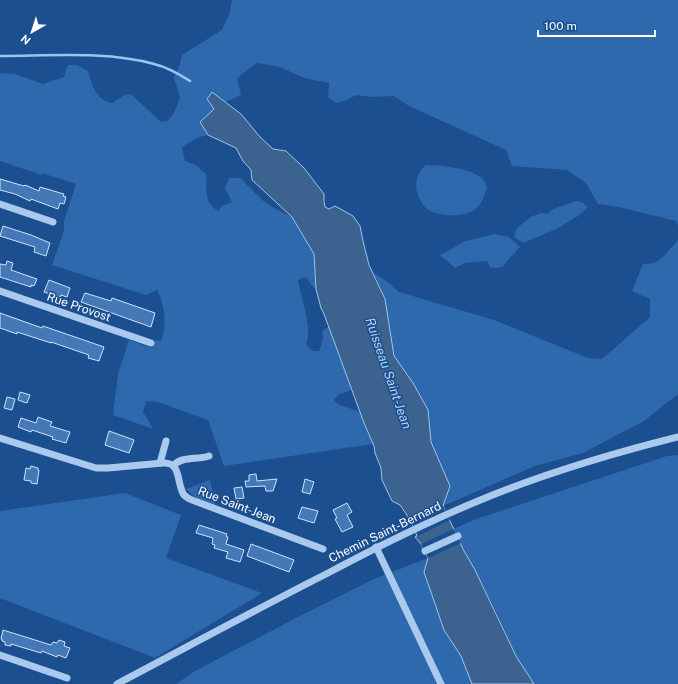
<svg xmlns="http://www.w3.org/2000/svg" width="678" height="684" font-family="'Public Sans',sans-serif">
<rect width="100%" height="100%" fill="#1b4f8f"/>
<g fill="#2e69ad">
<path d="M232,0h446v226l-2,-5 -57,-14 -21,-3 -12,-21 -19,-13 -55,-4 -6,-16 -97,-44 -15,-10 -22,1 -16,-2 -11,6 -10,2 -7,-6 1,-14 -25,-5 -24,-11 -23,-4 -20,15 4,17 -16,7 -13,-10 -5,7 7,10 -14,13 8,13 -9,2 -17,10 3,14 11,4 10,9c1,16 -3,28 12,37l4,-5 10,-4 -7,-14 4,-10h11l22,22 12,8 18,9 22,37 2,35 -3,-2 -7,-10 -8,3c3,19 15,47 8,64l6,7h7l4,-12 -1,-7 7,-6 24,63 -15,6 -4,5 4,4 22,8 13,32 -149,22 -16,-46 -50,-18 -12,-1 -3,11 10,17 -40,-14 5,-41 11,-34 23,8 4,-8 5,1c6,-16 4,-36 -4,-51l-11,5 -94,-30 12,-34v-10l12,-37 -34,-11v2l-42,-14v-88l15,1 28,10 21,-7 4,-12h9l11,6c4,14 8,29 24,32l11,-7 8,-2 30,28 7,-1 7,-10 5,-14 -6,-19 6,-14 2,-9 40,-25 8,-18z"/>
<path d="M426,165c15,0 42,3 55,12 3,2 5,7 6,11 -2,7 -5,15 -11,21 -11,9 -40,8 -50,-1 -12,-12 -14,-33 0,-43z"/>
<path d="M576,201l6,1 6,5 -10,9 -22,13 -33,14 -9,-6 3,-9 14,-11 10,-4 6,1 6,-5z"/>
<path d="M494,234l15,3 11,10 -18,20 -11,1 -4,-7 -22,2 -10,5 -15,-13 26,-14z"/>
<path d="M678,240v154l-34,27 -61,32 -48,13 -92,40 7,-20 -19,-44 -3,-32 -15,-27 -19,-27 -9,-57 -11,-26 12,8 13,11 95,28 94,38 14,1 48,-42v-18l-18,-8 11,-27 12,-1 10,-8z"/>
<path d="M678,455v229h-144l-18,-28 -17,-38 -24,-48 -11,-19 -10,-22 19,-9 194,-64z"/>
<path d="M210,480l5,22v3l-20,-8 -9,-8z"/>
<path d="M125,493l56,22 -15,43 96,35 -107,65 -155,-60v-87z"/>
<path d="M428,558l-4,14 20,58 17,26 11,28h-296l19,-13 105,-55 74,-37z"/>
</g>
<path fill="#3c6290" stroke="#9cc4f0" d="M212,92l29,22 19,23 13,12 13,2 18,17 20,26v7l1,6 4,2 6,-3 18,10 7,10 3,15 6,24 16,34 9,57 19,27 15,27 3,32 19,44 -7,20 21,45 11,19 41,86 18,28h-62l-11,-28 -17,-26 -20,-58 4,-14 -7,-14 -6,-7 2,-1 -6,-15 -11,-16 -8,-4 -10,-21 -1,-12 -6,-15 -1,-7 -10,-23 -40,-109 -3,-6 -5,-19 -2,-35 -22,-37 -40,-37 -1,-10 -8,-9 -7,-13 -28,-13 -8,-13 14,-13 -7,-10z"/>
<g fill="#1b4f8f">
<path d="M443,506l7,14 -32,16 -7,-15z"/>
<path d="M454,529l7,14 -33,15 -7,-14z"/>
</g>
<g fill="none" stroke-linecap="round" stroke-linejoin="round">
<path stroke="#9cc4f0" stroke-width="2.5" d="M0,56c49,0 107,-5 154,8 13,3 25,10 36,17"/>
</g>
<g fill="#4478b7" stroke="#cfe3fa">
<path d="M0,179l24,7 1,-1 14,6 1,-4 24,7 -1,2 3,1 -2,7 -4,-1 -2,6 -27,-10 -1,2 -15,-7 -15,-4z"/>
<path d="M3,226l28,9 19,8 -4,13 -12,-4 1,-5 -35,-11z"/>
<path d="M7,261l6,2 -2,7 26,9 -3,7 -3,-1v2l-31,-10v-13l6,1z"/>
<path d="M49,280l21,8 -3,9 -6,-2 -1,2 -16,-5z"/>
<path d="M85,293l26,8 1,-3 43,15 -4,14 -70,-25z"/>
<path d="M0,313l42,15 1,-2 61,21 -5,14 -11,-3 1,-3 -38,-13v1l-34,-11v2l-17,-6z"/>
<path d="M20,392l10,3 -3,8 -9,-3z"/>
<path d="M7,397l8,2 -3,11 -8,-2z"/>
<path d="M38,417l14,5 -2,4 20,6 -4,11 -14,-4 1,-2 -21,-7 -1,2 -13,-5 3,-9 15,5z"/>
<path d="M109,431l25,9 -5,13 -24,-8z"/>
<path d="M31,466l7,2v2h1l-2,14 -6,-1v-2l-7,-1 2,-12 4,1z"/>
<path d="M256,474l1,7 20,-2 -4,12h-7l-1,-5 -19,1 -1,-6h4v-6z"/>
<path d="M305,479l9,3 -4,12 -8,-2z"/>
<path d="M242,487l2,11 -8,1 -2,-11z"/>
<path d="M347,503l5,9 -5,3 6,12 -11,5 -7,-13 2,-1 -4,-8z"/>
<path d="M302,507l16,4 -4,12 -16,-5z"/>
<path d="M199,525l28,9 -1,2 2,1 -2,7 18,6 -4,12 -14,-4 2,-6 -14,-4 1,-3 -3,-1 1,-6 -17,-5z"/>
<path d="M251,544l43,16 -5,12 -42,-16z"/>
<path d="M3,630l48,15 2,-3 4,1 2,-3 6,2 -1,4 6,2 -4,10 -8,-3 -1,2 -15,-6 -1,2 -30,-9v2l-6,-1v-3l-3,-1v-2h-1z"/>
</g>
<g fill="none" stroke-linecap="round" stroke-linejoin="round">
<g stroke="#a9c9ee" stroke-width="7">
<path d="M0,204l53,18"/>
<path d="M0,291l151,52"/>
<path d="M0,438l96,30h12l55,-5c19,-1 13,20 21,32 2,2 5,4 8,5l131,49"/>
<path d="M160,463l6,-22"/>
<path d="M174,465c8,-9 24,-5 35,-9"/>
<path d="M376,547l65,137"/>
<path d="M425,551l33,-15"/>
<path d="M0,655l67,23"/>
<path d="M117,684c70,-37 140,-75 211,-111 49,-26 99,-51 150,-72 65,-27 132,-47 200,-64"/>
</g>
</g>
<g text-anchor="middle" stroke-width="3" stroke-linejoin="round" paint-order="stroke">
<g font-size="12" fill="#fff" stroke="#1b4f8f">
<text transform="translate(79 307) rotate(19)" y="4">Rue Provost</text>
<text transform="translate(237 505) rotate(21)" y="4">Rue Saint-Jean</text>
<text transform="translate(385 532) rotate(-26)" y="4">Chemin Saint-Bernard</text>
</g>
<g font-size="13" font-style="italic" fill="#b5d3f5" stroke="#1b4f8f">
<text transform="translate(389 373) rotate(71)" y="5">Ruisseau Saint-Jean</text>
</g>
</g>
<g transform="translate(32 32) rotate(219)" stroke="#1b4f8f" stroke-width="3" paint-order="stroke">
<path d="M0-3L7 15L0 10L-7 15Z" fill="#ffffff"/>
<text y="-6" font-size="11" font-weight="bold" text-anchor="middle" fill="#ffffff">N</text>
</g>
<path d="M538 30v6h117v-6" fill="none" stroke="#ffffff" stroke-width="2"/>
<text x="544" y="30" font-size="12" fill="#ffffff" stroke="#1b4f8f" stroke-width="3" paint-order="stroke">100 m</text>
</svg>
